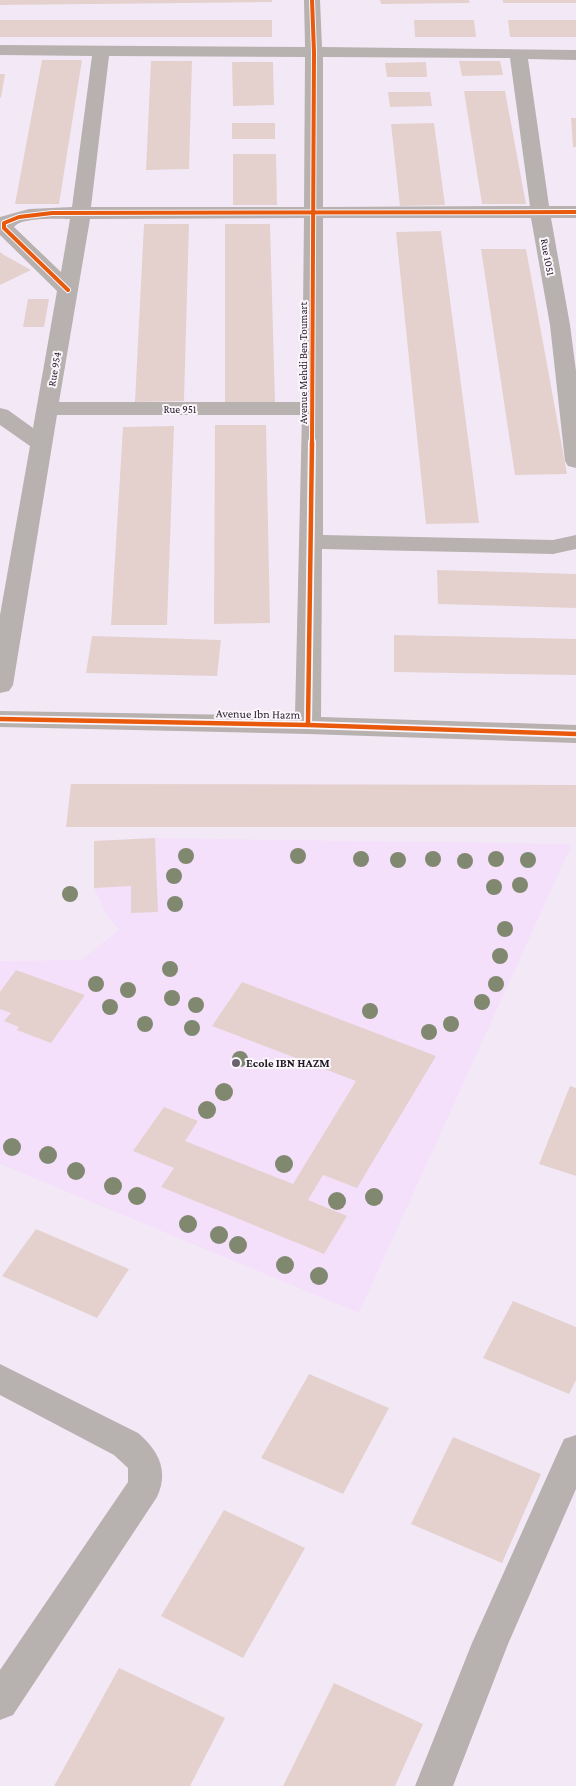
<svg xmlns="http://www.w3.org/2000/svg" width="576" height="1786" font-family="'Crimson Pro',serif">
<rect width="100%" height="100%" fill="#f3e9f6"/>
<path fill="#f4e0fa" d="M156,838l416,6 -213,469 -359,-149v-203l81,-1 38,-30 -13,-16 -12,-26v-47z"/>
<g fill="#e4d1ce">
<path d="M0,0h272v2l-272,3z"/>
<path d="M380,0h89l1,3 -89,1z"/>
<rect x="503" y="0" width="73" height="3"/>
<rect x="0" y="20" width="272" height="17"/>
<path d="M414,20h60l2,17h-61z"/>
<path d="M508,20h68v17h-66z"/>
<path d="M42,60h40l-23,144h-44z"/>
<path d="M151,61h41l-3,108 -43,1z"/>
<path d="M459,61h41l3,14 -41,1z"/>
<path d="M232,62h41l1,43 -41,1z"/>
<path d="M426,62l1,15h-40l-2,-14z"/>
<path d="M0,74h5l-4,24 -1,-1z"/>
<path d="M464,91h41l21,113h-44z"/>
<path d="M388,92h42l2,14 -42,1z"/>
<path d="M571,118h5v29h-3z"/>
<rect x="232" y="123" width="43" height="16"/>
<path d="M434,123l11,82 -45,1 -9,-82z"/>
<path d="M233,154h43l1,51h-44z"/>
<path d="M144,224h45l-5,177 -49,1z"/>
<path d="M225,224h45l5,178h-50z"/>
<path d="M441,231l32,245 6,47 -53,1 -30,-292z"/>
<path d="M481,249h45l41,225 -52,1z"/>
<path d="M0,252l4,3 27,15 -31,15z"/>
<path d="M28,299h21l-5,28h-21z"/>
<path d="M215,425h51l4,198 -56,1z"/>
<path d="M174,426l-7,199h-56l12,-198z"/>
<path d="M437,570l139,4v34l-138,-4z"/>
<path d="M394,635l182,4v36l-182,-3z"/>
<path d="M92,636l129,4 -4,36 -131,-3z"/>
<path d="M71,784l505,1v42h-510z"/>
<path d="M155,838l3,74 -27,1v-27l-37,2v-47z"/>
<path d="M16,970l69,25 -34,48 -34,-13 2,-3 -15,-6 7,-8 -11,-4v-17z"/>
<path d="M242,982l194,74 -79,132 -34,-13 -15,25 39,16 -23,38 -163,-67 13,-19 -41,-17 31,-44 34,14 -13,20 108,43 63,-103 -144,-55z"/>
<path d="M570,1086l6,2v88l-37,-12z"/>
<path d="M36,1229l93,40 -32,49 -95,-42z"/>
<path d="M513,1301l63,26v53l-7,14 -86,-36z"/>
<path d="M309,1374l80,34 -46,86 -82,-36z"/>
<path d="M453,1437l88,37 -39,89 -91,-39z"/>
<path d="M224,1510l81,38 -62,110 -82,-42z"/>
<path d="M119,1668l106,50 -35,68h-136z"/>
<path d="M334,1683l89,41 -28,62h-112z"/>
</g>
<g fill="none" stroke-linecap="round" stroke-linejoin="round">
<g fill="#b7b1b0" fill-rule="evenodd">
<path d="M304,0h16l2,47 254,3v10l-48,-1 21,147h27v12h-25l19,107 6,46v97l-8,-2 -3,-5 -15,-136 -19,-107h-208v317l230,5 23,-5v14l-23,5 -231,-5 -1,168 255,8v18l-268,-9 -308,-7v-16l295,5 7,-301h-245l-44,270 -4,6 -9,2v-78l30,-169 -30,-21v-17l8,2 25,18 24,-137 -57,-56v-18l29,-8 43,-2 20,-151 -92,-1v-10l305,2zM109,56l196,1 -1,150h-213zM323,57l187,1 20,148 -207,1zM304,218l-2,184h-243l31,-183zM70,219l-9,53 -47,-45c8,-10 43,-8 56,-8z"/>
<path d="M0,1364l138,69c21,18 31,38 19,64l-144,218 -13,5v-50l128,-188v-14l-14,-13 -114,-60z"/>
<path d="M576,1435v54l-68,155 -55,142h-38l57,-143 87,-193 5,-11z"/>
</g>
<g stroke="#fbf6fc" stroke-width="6">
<g id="cycleway-far1">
<path d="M312,0l2,52 -2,391"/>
<path d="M68,290l-64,-62v-5l15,-6 33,-4 524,-1"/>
</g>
</g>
<g stroke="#fbf6fc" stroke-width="8">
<g id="cycleway">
<path d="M0,719l308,6 268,9"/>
<path d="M308,725l4,-283"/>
</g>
</g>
<use href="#cycleway-far1" stroke="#e8590c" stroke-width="4"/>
<use href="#cycleway" stroke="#e8590c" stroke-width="4.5"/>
</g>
<g fill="#818870">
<circle cx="186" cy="856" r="8"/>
<circle cx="298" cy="856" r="8"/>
<circle cx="361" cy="859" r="8"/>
<circle cx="433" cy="859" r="8"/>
<circle cx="496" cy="859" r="8"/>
<circle cx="398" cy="860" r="8"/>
<circle cx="528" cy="860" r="8"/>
<circle cx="465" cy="861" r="8"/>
<circle cx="174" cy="876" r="8"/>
<circle cx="520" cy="885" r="8"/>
<circle cx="494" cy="887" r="8"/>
<circle cx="70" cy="894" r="8"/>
<circle cx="175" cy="904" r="8"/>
<circle cx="505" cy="929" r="8"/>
<circle cx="500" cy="956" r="8"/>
<circle cx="170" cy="969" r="8"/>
<circle cx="96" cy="984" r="8"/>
<circle cx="496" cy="984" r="8"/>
<circle cx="128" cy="990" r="8"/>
<circle cx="172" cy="998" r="8"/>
<circle cx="482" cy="1002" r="8"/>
<circle cx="196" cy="1005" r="8"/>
<circle cx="110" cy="1007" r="8"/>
<circle cx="370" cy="1011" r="8"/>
<circle cx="145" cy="1024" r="8"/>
<circle cx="451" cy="1024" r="8"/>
<circle cx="192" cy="1028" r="8"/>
<circle cx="429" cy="1032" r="8"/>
<circle cx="240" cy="1059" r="8"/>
<circle cx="224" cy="1092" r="9"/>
<circle cx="207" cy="1110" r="9"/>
<circle cx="12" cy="1147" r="9"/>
<circle cx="48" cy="1155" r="9"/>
<circle cx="284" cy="1164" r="9"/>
<circle cx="76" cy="1171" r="9"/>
<circle cx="113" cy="1186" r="9"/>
<circle cx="137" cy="1196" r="9"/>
<circle cx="374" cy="1197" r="9"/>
<circle cx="337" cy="1201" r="9"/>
<circle cx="188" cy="1224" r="9"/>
<circle cx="219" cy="1235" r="9"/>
<circle cx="238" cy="1245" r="9"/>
<circle cx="285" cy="1265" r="9"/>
<circle cx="319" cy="1276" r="9"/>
</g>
<circle fill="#6b626e" stroke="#fbf6fc" stroke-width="2" cx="236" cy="1063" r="5"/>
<g text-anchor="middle" stroke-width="4" stroke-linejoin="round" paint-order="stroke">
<g font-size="11" fill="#221924" stroke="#fbf6fc">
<text transform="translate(548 257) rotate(80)" y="4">Rue 1051</text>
<text transform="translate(303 363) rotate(-90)" y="4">Avenue Mehdi Ben Toumart</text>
<text transform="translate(54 369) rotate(-80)" y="4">Rue 954</text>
<text x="180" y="413">Rue 951</text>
</g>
<g font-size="12" fill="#221924" stroke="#fbf6fc">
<text transform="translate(258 714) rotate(1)" y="4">Avenue Ibn Hazm</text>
</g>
<g font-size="12" font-weight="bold" fill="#221924" stroke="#fbf6fc" text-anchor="start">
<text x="246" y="1067">Ecole IBN HAZM</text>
</g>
</g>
</svg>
